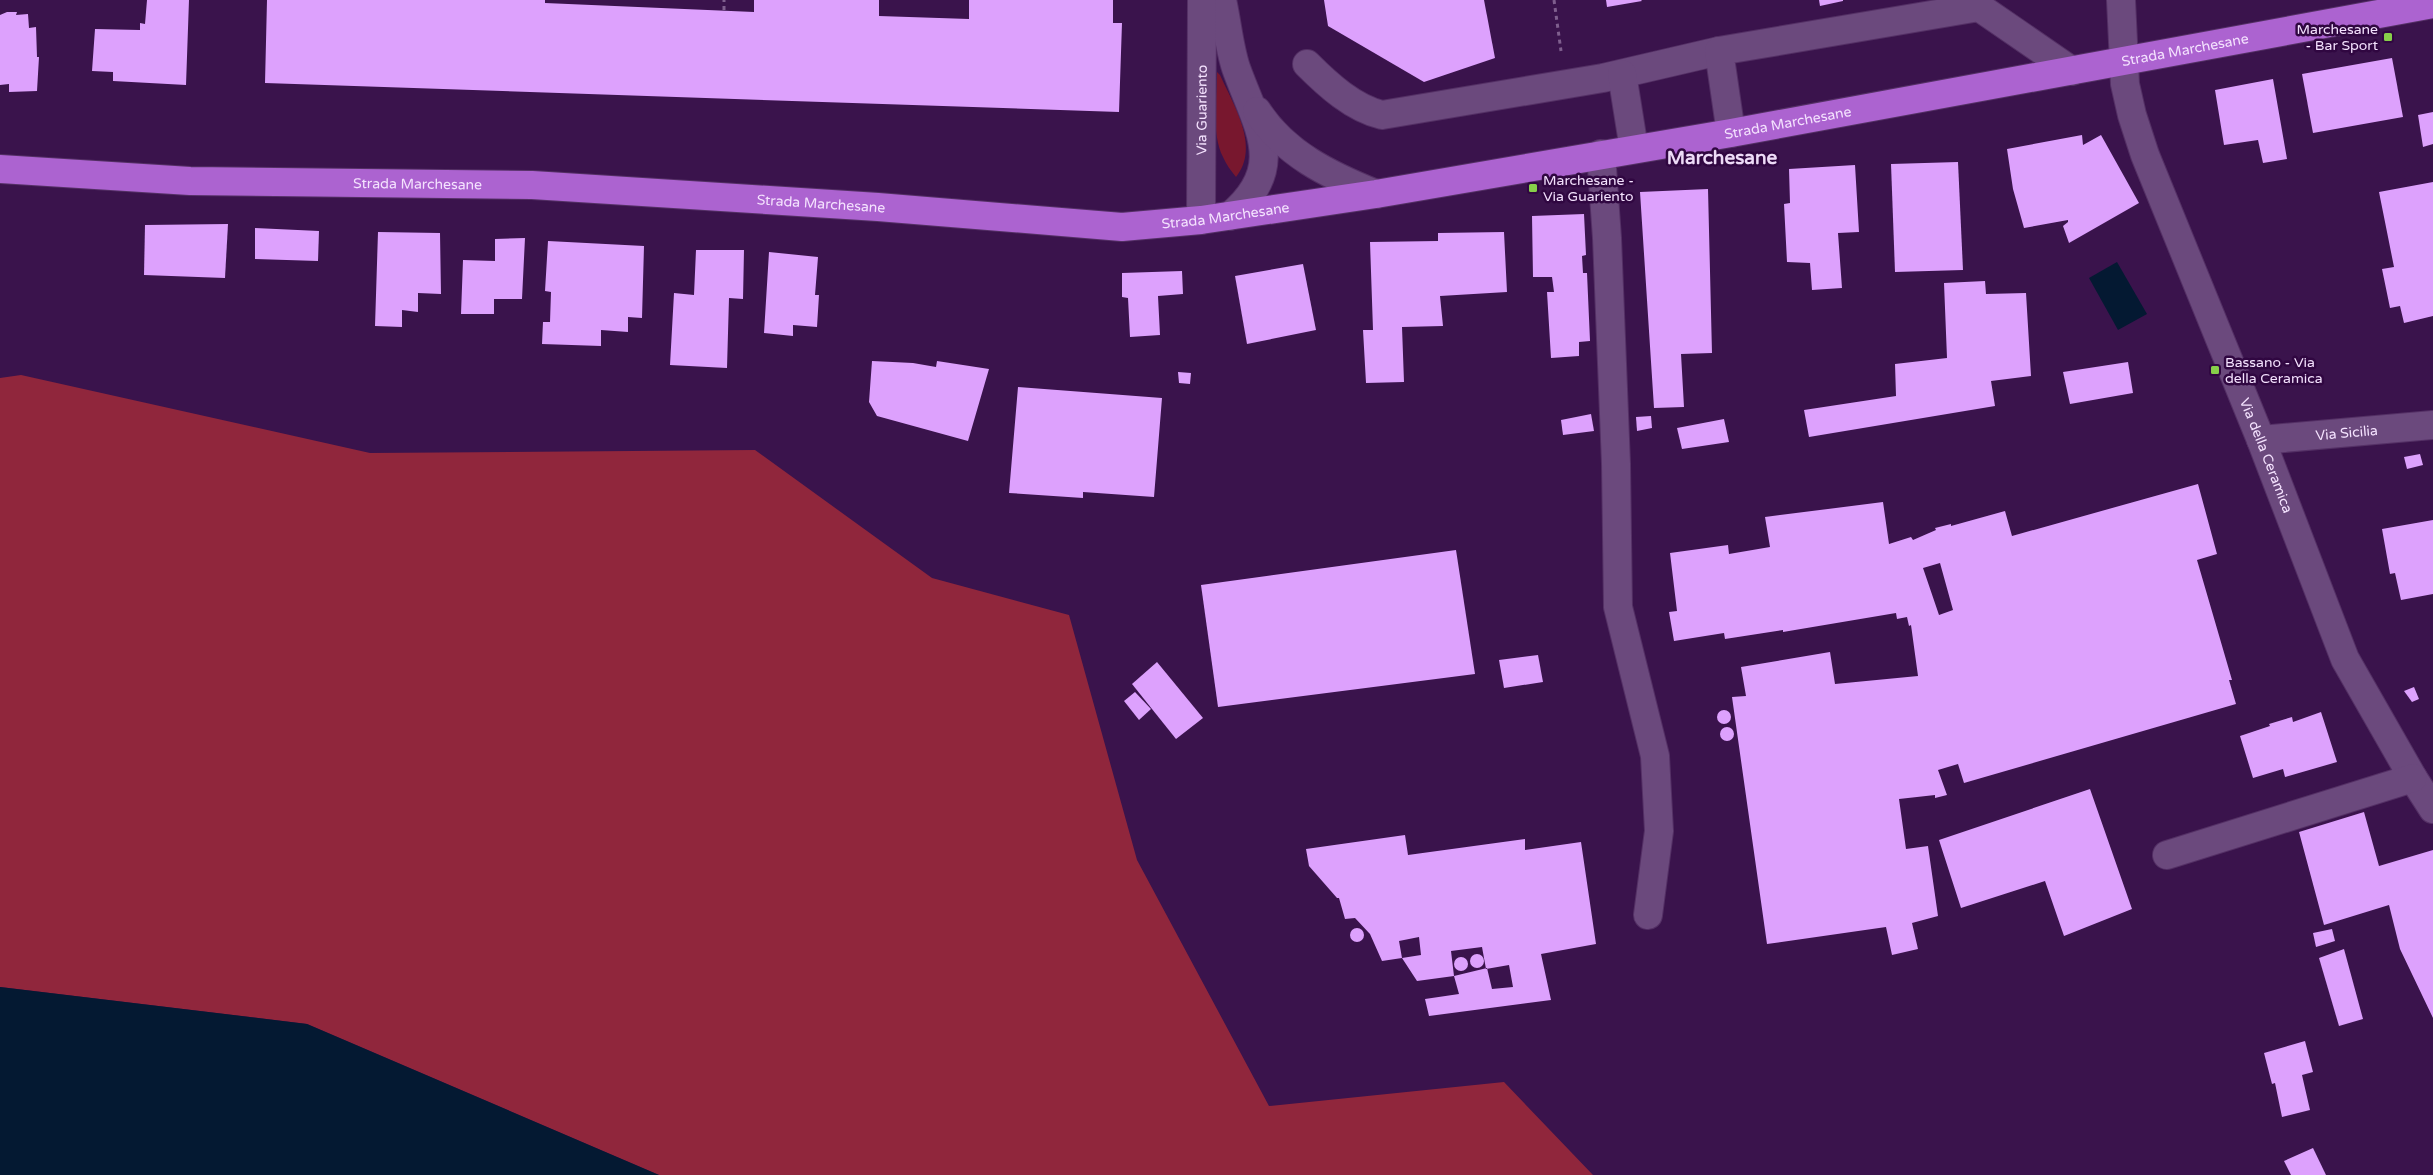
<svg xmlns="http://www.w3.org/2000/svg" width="2433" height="1175" font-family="'Varela Round',sans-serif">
<rect width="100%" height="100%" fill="#3a134c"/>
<path fill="#78172e" d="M1217,72l3,3c13,29 41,72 16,102 -5,-6 -10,-13 -13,-20 -12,-24 -6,-59 -6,-85z"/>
<path fill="#90263c" d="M21,375l349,78 385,-3 177,128 137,37 68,245 132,246 235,-24 89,93h-934l-352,-151 -307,-37v-609z"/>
<g fill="#041932">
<path d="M2117,262l30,52 -29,16 -29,-52z"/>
<path d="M0,987l307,37 352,151h-659z"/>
</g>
<g fill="#dda1fd" fill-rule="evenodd">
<path d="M147,0h42l-3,85 -73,-4v-9l-21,-1 3,-42 45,1v-7l5,1z"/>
<path d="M267,0h278v3l209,9v-12h125v16l90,3v-19h144v23h9l-3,89 -854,-29z"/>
<path d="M1324,0h160l11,58 -71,24 -96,-56z"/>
<path d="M1606,0h35l1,1 -35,6z"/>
<path d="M1819,0h24v1l-23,5z"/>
<path d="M7,12h10l-1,3 12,-1 1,14 7,-1 1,30h2l-2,34 -28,1v-8l-9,1v-70z"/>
<path d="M2392,58l11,59 -90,16 -11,-59z"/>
<path d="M2273,79l14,80 -24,4 -5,-23 -34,5 -9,-55z"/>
<path d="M2433,112v32l-10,3 -5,-32z"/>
<path d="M2082,135l1,10 18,-10 38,68 -70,40 -6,-17 5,-4v-2l-44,8 -11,-39 -6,-40z"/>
<path d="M1958,162l5,108 -68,2 -4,-108z"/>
<path d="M1855,165l4,67 -21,1 4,55 -30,2 -2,-27 -23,-1 -3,-58 6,-1 -1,-34z"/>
<path d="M2433,182v134l-29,7 -4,-17 -10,2 -8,-39 12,-2 -15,-75z"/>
<path d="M1708,189l4,164 -31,1 3,53 -30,1 -14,-216z"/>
<path d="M1584,214l2,41 -4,1 1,17h4l3,68 -11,1v14l-28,2 -4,-66h7l-2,-15h-19l-1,-61z"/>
<path d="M228,224l-3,54 -81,-3 1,-50z"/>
<path d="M255,228l64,3 -1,30 -63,-2z"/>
<path d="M378,232l62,1 1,61 -23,-1v19l-16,-2v17l-27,-1z"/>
<path d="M1504,232l3,60 -67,4 3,30 -41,1 2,55 -38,1 -3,-53h10l-3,-88 68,-1v-8z"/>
<path d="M525,238l-3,61h-28v15h-33l2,-54 32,1v-22z"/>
<path d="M548,241l96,5 -2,72 -14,-1v15l-27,-2v16l-59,-2 1,-22h7l1,-30 -6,-1z"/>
<path d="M696,250h48l-1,49 -14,-1 -2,70 -57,-3 4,-72 20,2z"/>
<path d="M769,252l49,5 -3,38h4l-2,32 -24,-2v11l-29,-3z"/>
<path d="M1303,264l13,66 -69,14 -12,-68z"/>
<path d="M1182,271l1,23 -25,2 2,39 -30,2 -2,-39 -6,-1v-24z"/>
<path d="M1985,281l1,13 40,-1 5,83 -40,5 4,25 -186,31 -5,-27 92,-14 -1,-32 52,-6 -3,-75z"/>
<path d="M872,361l41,2 23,4 1,-6 52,8 -21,72 -91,-25 -8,-14z"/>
<path d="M2128,362l5,31 -63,11 -7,-32z"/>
<path d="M1178,372l13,1 -1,11 -11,-1z"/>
<path d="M1018,387l144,11 -8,99 -71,-5v6l-74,-5z"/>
<path d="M1591,414l3,17 -31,4 -2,-15z"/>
<path d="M1651,416l1,12 -15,3 -1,-14z"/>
<path d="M1724,419l5,23 -47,7 -5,-21z"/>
<path d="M2420,454l3,11 -16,4 -3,-12z"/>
<path d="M2198,484l19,70 -20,6 35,120h-3l7,24 -272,79 -6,-19 -20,6 9,25 -12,3v-3l-36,4 7,50 22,-3 10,70 -26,7 6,26 -26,6 -6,-28 -119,17 -35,-247 14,-1 -5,-29 89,-15 5,32 83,-8 -7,-51 -2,1 -2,-9 -10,2 -1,-6 -113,19v-2l-58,9 -1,-6 -50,8 -5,-29 8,-1 -7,-58 58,-8 1,9 41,-7 -5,-30 118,-15 6,42 22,-7 2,3 23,-10 -1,-2 16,-4v2l54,-15 7,25zM1940,563l13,47 -14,5 -16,-47z"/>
<path d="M2433,520v74l-32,6 -6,-27 -5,1 -8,-45z"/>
<path d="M1456,550l19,124 -257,33 -17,-122z"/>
<path d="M1538,655l5,27 -39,6 -5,-28z"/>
<path d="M1157,662l46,56 -27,21 -44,-55z"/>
<path d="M2414,687l5,12 -7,3 -8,-11z"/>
<path d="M1135,692l16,17 -12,11 -15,-19z"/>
<circle cx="1724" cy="717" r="7"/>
<path d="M2321,712l16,50 -52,15 -2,-8 -30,9 -13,-42 30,-10 -1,-2 23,-7 1,5z"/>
<circle cx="1727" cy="734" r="7"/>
<path d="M2090,789l42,120 -68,27 -19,-55 -84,27 -22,-68z"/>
<path d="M2364,812l15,54 54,-16v168l-33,-69 -11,-44 -65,20 -25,-93z"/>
<path d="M1405,835l3,20 117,-16v11l56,-8 15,102 -55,10 10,46 -122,16 -4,-17 34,-5 -5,-18 33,-8 5,21 21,-2 -4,-22 -23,4 -4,-22 -31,4 3,25 -37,5 -15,-23 19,-3 -2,-18 -20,4 3,17 -20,3 -12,-27 -15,-16 -10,1 -6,-21h-2l-28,-32 -3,-17z"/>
<circle cx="1357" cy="935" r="7"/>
<path d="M2332,929l3,12 -19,6 -3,-14z"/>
<path d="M2344,949l19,70 -24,7 -20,-68z"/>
<circle cx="1477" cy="961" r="7"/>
<circle cx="1461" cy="964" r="7"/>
<path d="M2305,1041l8,31 -11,3 8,35 -28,7 -7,-34 -3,1 -8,-31z"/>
<path d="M2313,1148l13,27h-35l-7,-14z"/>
</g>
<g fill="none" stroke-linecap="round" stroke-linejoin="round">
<g stroke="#543065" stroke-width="30">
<g id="minor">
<path d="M1222,0c5,22 7,47 14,68 21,59 53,99 -6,148"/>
<path id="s1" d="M2121,0l4,84 7,31 13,40 116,285 84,219 68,119 20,31"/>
<path d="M1307,64c21,21 46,44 75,51l221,-37 116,-27"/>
<path d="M1622,74l12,75"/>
<path d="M1257,111c28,43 72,64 119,83"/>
<path d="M1731,133l-12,-82 260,-44 93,64"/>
<path d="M1601,154l6,84 9,226 2,143 37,149 4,75 -11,84"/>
<path id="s2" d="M1201,220l1,-220"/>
<path id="s3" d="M2261,440l172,-15"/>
<path d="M2167,855l246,-77"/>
</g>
</g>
<g stroke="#543065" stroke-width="30">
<g id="major">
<path id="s4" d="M0,169l190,12 342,4 346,22 244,20 79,-7 175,-26 355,-61 702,-129"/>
</g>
</g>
<g stroke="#7f5f8e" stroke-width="3" stroke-dasharray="4 4" stroke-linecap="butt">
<path d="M1554,0l7,51"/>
<path d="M724,10v-10"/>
</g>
<use href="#minor" stroke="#6b497d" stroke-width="28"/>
<use href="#major" stroke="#ac63d0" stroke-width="28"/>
</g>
<g fill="#87cf4a" stroke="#300741" stroke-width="2">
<rect x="2383" y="32" width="10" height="10" rx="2.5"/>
<rect x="1528" y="183" width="10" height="10" rx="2.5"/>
<rect x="2210" y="365" width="10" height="10" rx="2.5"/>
</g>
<g text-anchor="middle" stroke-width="5" stroke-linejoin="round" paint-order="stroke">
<g font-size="14" fill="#f4e2fe" stroke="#300741" text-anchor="start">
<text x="2378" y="34" text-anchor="end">Marchesane<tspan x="2378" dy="16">- Bar Sport</tspan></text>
<text x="1543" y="185">Marchesane -<tspan x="1543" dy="16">Via Guariento</tspan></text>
<text x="2225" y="367">Bassano - Via<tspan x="2225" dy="16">della Ceramica</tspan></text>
</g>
<g font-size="14" fill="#f4e2fe" stroke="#300741">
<text dy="5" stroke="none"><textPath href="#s4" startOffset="2202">Strada Marchesane</textPath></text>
<text dy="5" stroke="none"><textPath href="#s2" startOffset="110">Via Guariento</textPath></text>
<text dy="5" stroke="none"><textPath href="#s4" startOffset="1798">Strada Marchesane</textPath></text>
<text dy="5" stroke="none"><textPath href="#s4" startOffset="418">Strada Marchesane</textPath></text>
<text dy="5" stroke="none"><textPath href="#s4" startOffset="822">Strada Marchesane</textPath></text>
<text dy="5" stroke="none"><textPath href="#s4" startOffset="1228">Strada Marchesane</textPath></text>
<text dy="5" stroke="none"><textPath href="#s3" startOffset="86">Via Sicilia</textPath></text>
<text dy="5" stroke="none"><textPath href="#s1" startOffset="482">Via della Ceramica</textPath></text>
</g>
<g font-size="19" font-weight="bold" fill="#eddbf7" stroke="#300741">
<text x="1722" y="164">Marchesane</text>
</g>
</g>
</svg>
